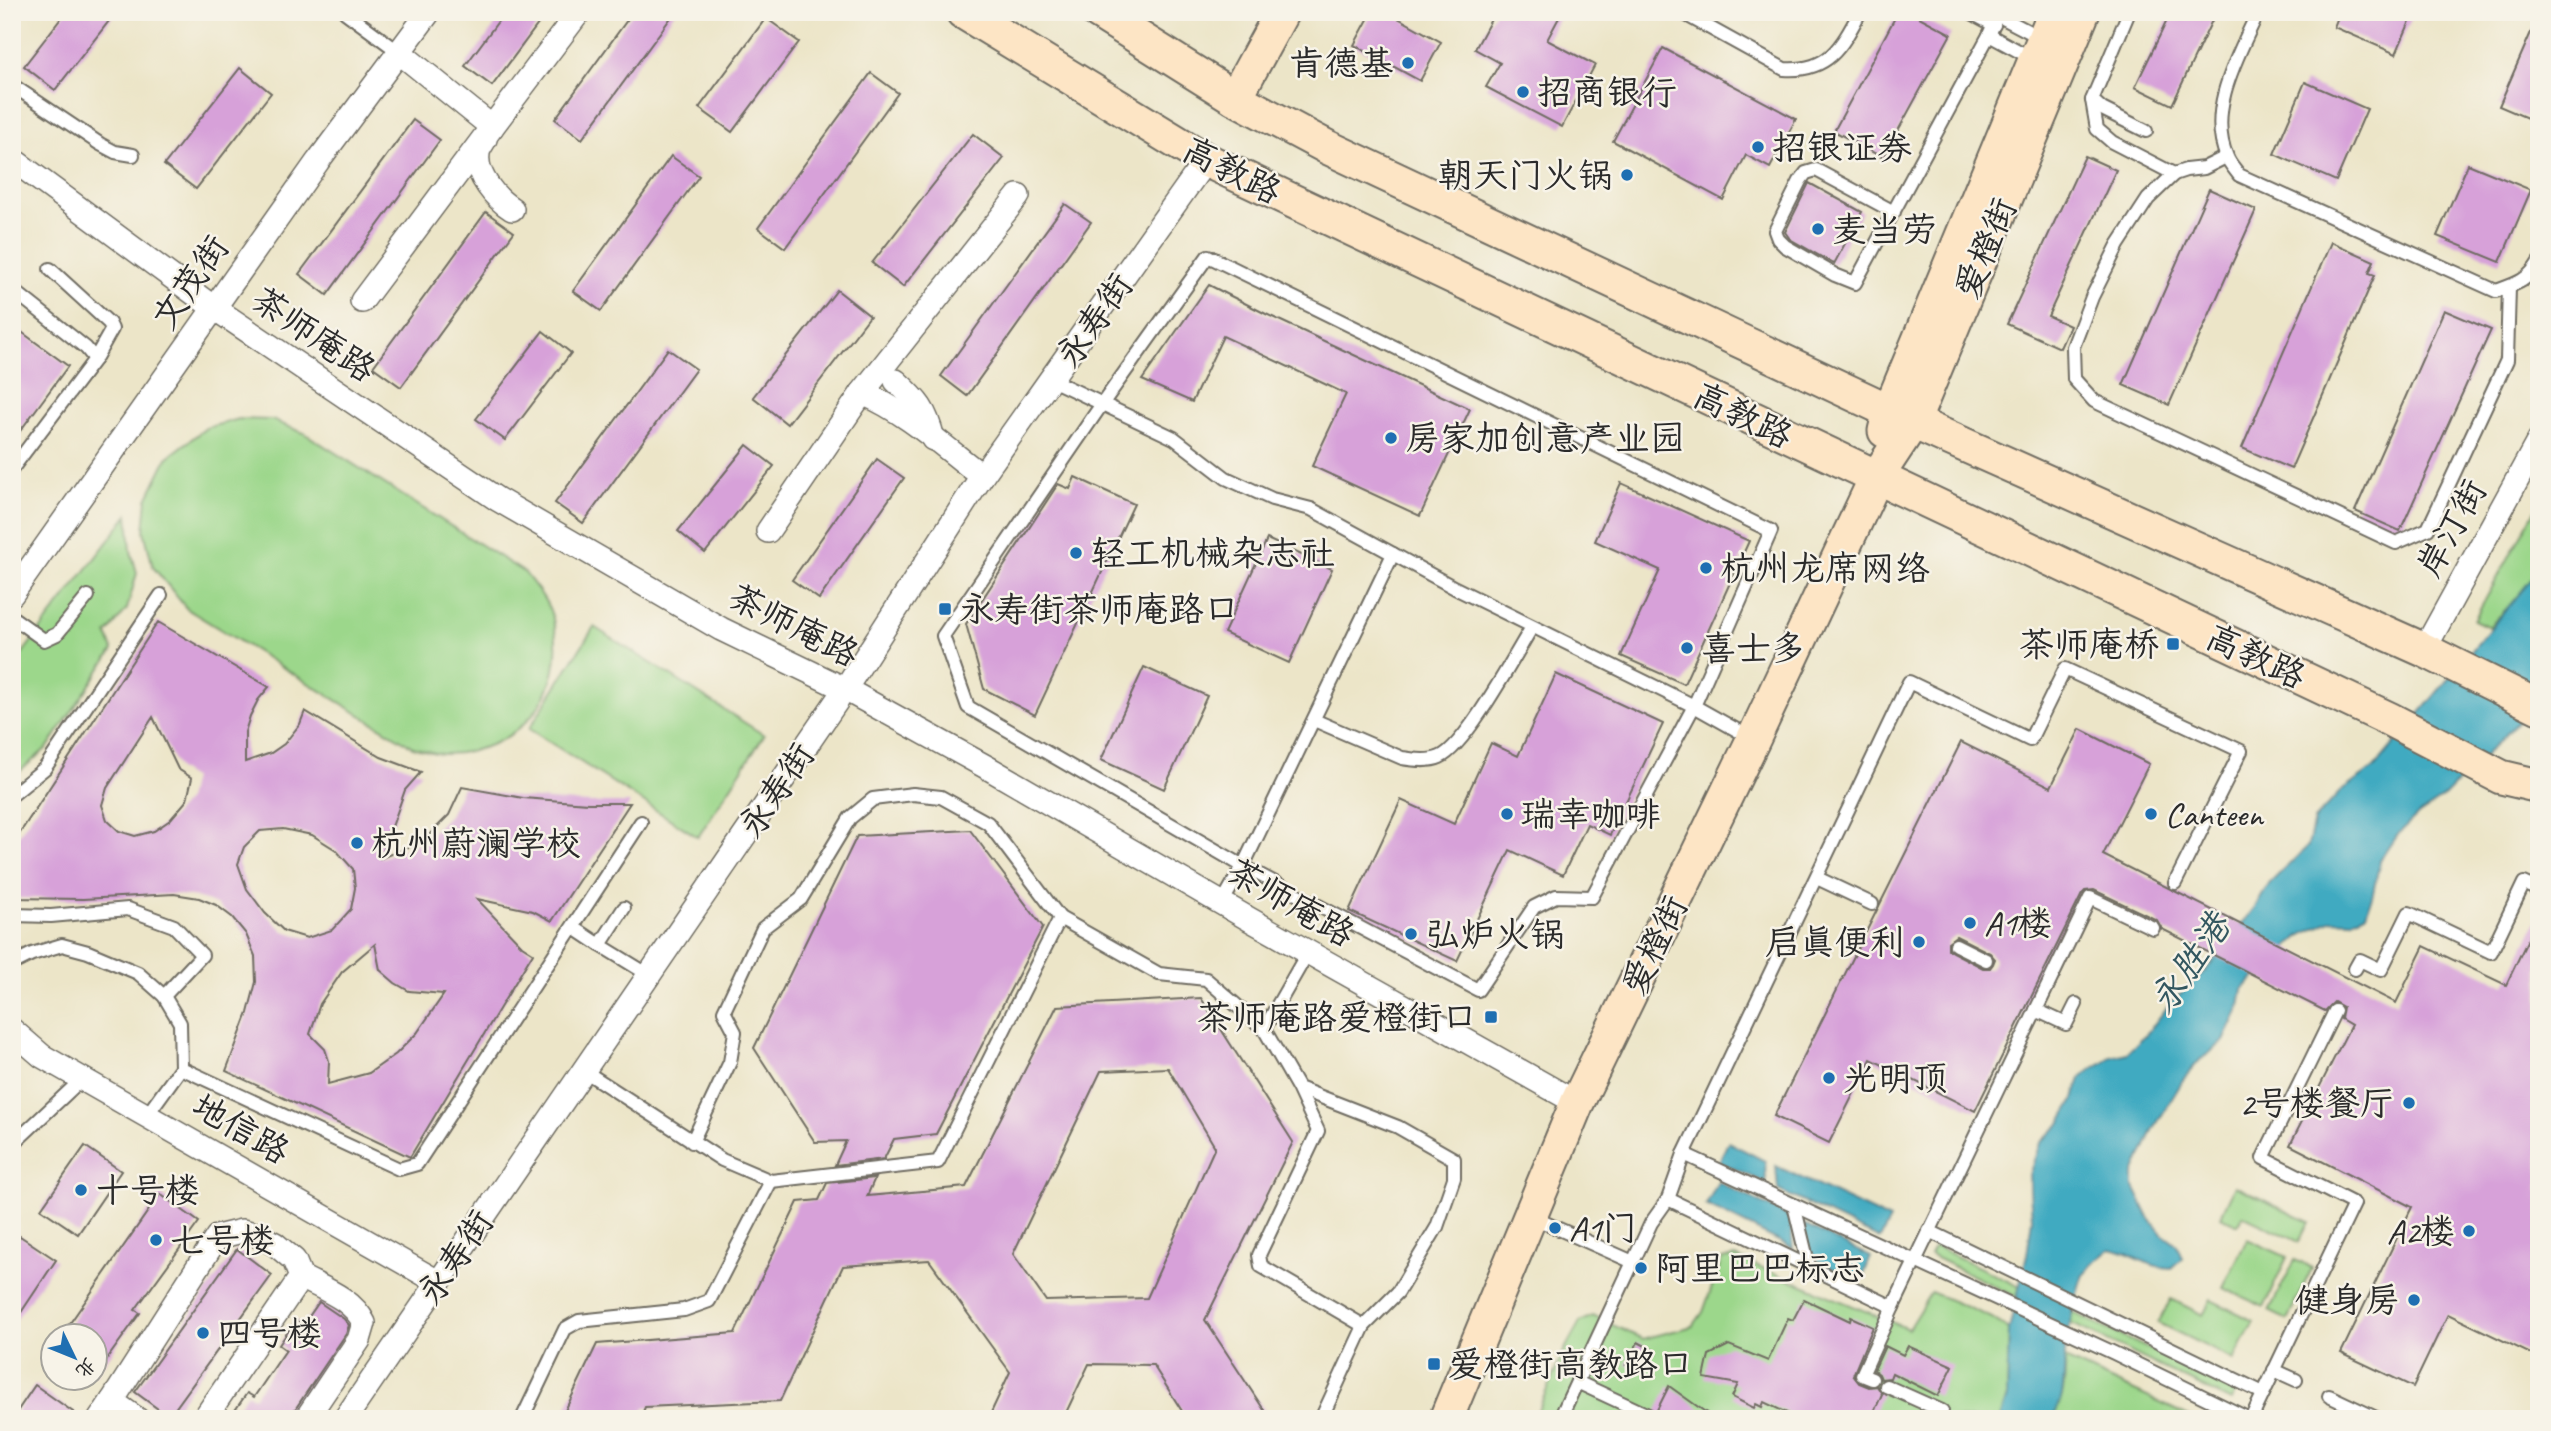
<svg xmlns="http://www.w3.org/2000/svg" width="2551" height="1431" font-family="Caveat,'LXGW WenKai TC',sans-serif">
<rect width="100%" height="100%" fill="#f7f3e8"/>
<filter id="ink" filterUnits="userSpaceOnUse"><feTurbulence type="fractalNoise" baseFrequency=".0143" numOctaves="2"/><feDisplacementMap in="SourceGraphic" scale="14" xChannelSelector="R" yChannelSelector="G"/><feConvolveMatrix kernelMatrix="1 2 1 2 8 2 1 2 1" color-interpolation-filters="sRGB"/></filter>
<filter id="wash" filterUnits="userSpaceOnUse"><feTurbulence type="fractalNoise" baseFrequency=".00686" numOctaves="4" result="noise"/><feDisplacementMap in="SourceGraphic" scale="28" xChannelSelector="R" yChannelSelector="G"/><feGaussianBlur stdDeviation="1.57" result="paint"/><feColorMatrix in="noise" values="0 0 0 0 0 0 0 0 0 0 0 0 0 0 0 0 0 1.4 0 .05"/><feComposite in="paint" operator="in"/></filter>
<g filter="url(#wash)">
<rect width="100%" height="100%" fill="#ece5c8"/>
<g fill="#9cd78b" stroke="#64815b" stroke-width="2">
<path d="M239,419l33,1 32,13 221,140c11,14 23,28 28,46 17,73 -33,134 -108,135 -10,0 -21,-4 -32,-7l-226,-138 -34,-42 -9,-36 3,-32 20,-41 39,-30z"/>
<path d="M2539,503v67l-23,29 -27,28 -15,-7z"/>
<path d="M128,515l3,36 6,22 -10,36 -20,25 6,16 -65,97 -36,31v-111z"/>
<path d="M594,627l170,108 -66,102 -169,-108z"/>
<path d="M2235,1186l74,36 -10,20 -56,-27 -5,10 -17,-9z"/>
<path d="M2247,1239l40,18 -23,50 -41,-19z"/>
<path d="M1935,1246l301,145 -5,10 -301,-146z"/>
<path d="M1736,1257l172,72 23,-37 61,26 17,12 -2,67 -7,22h-466l30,-68 16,-29 13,-6 50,23 50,-13 10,-14 19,-53z"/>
<path d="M2295,1260l17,8 -25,52 -18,-9z"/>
<path d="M2171,1299l32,16 8,-15 43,21 -20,39 -76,-37z"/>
<path d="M2065,1359l130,60h-144c13,-17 15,-39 14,-60z"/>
</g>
<g fill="#41aac1" stroke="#366a76" stroke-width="2">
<path d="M2539,570v130l-97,99 -23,15 -23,22 -16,24 -7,33 -7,21 -15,7 -19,-1 -32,16 -57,53 -3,18 -16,34 -25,20 -14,16 -31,51 -20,45v14l15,31 13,16 15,11 5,13 -11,10c-22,0 -39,-15 -61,-19 -10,8 -20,15 -27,26 -6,12 -18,67 -18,81 -2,23 1,44 -14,63h-51l7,-22 2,-67 18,-75 5,-36 -3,-44 11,-32 19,-18 14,-24 9,-25 29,-19 16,-4 21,-21 25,-32 33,-30 49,-63 15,-24 38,-37 6,-26 26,-28 34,-24z"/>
<path d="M1728,1142l37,19 1,22 -47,-21z"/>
<path d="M1776,1166l114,54 -10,19 -102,-49z"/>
<path d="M1718,1182l72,35 3,31 -87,-43z"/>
<path d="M1802,1224l69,33 -10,24 -49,-23z"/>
</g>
<g id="blocks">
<g fill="#d7a1d9" fill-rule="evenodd">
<path d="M66,12h50l-61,78 -31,-24z"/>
<path d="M505,12h42l-55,74 -27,-20z"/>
<path d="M633,12h42l-93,127 -27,-20z"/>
<path d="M1372,12h15l54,30 -21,39 -66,-36z"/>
<path d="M1495,12h67l-15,28 48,25 -33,62 -76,-40 14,-24 -25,-14z"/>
<path d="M1898,12h12l41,22 -68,124 -49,-27z"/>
<path d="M2171,12h45l-44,93 -37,-18z"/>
<path d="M2340,12h74l-18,42 -62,-27z"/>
<path d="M2539,14v109l-40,-17z"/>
<path d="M766,18l33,24 -67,90 -33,-24z"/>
<path d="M1663,48l133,71 -26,49 -24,-13 -23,45 -110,-59z"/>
<path d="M240,68l31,25 -75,96 -32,-24z"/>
<path d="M871,73l27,20 -113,155 -27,-20z"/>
<path d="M2305,82l62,27 -31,72 -62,-27z"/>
<path d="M413,120l27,20 -113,155 -28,-21z"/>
<path d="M973,134l31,24 -101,129 -31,-24z"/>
<path d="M671,156l28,20 -98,135 -28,-20z"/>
<path d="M2085,156l31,14 -68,146 22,10 -10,22 -53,-24z"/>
<path d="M2468,164l63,26 -31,72 -63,-26z"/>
<path d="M1809,183l53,29 -28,52 -44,-25 -5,-7z"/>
<path d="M2209,189l47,21 -87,195 -46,-20z"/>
<path d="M1065,204l26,18 -124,174 -26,-20z"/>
<path d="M486,212l28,20 -113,155 -28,-20z"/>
<path d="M2331,242l43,19 -5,12 6,2 -84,194 -49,-21z"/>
<path d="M1209,285l57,29 204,95 -50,107 -108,-50 34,-72 -123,-58 -31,66 -50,-22z"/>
<path d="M837,290l33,26 -83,108 -34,-27z"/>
<path d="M2444,310l47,20 -91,201 -45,-20z"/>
<path d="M12,325l56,41 -56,76z"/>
<path d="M543,331l28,22 -66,87 -29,-21z"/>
<path d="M668,349l28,20 -113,154 -28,-20z"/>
<path d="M747,445l27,21 -69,87 -27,-22z"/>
<path d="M877,459l27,19 -85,121 -27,-19z"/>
<path d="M1075,477l59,27 -99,211 -51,-26 -18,-65 92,-140 12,5z"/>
<path d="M1621,483l128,58 -65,143 -63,-28 39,-86 -65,-29z"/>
<path d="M1267,539l65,30 -43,94 -65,-30z"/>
<path d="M158,622l111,65 -11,13 -8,16 -5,16v30l26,-9 13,-9 16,-20 5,-13 76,46 40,15 -16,18 -24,68 35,-14 14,-10 19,-19 13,-28 61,11 65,5h42l-78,118 -19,-10 -56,-12 45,47 11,7 -123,204 -184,-86 22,-58 8,-31 -1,-26 -9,-22 -14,-17 -16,-12 -17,-7 -25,-4 -91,5 -71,-1v-53zM153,717l25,52 14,9 -5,22 -17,20 -16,11 -19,5 -16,-5 -12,-11 -5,-15 5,-17zM283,829l29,6 24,15 17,19 2,19 -4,21 -19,21 -25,8 -23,-7 -19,-18 -18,-24 -9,-25 6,-17 16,-16zM375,944l5,26 15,13 14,8 35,3 -27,39 -21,21 -27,19 -41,11 1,-23 -4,-12 -15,-15 10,-30 22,-32z"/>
<path d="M1144,667l63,29 -43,93 -63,-29z"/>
<path d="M1556,674l107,50 -53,111 -23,-11 -24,51 -53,-25 -53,111 -108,-50 52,-111 53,24 37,-81 27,13z"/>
<path d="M2080,729l69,35 -46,91 293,148 28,-57 82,39 33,-69v442l-91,-44 -35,73 -72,-34 71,-146 -122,-62 61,-120 -10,-6 2,-12 -9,-5 -9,9 -163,-82 -5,-9 -63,-30 -9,1 -3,3 -107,217 -104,-52 -42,84 -55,-27 187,-374 90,45zM1956,936l34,17 5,6 -2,5 -3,4h-7l-31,-16 -4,-3v-7z"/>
<path d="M970,830l73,97 -107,207 -42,5 -10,20 -49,6 11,-24 -31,1 -61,-94 103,-212z"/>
<path d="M1201,998l92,144 -88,178 65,99h-83l-34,-54 -64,-1 -26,55h-75l22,-47 -81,-112 -86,6 -63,135 -135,6 -5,12h-79l36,-75 138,-11 63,-131 21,-2 8,-17 48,-5 -8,18 99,-9 91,-181zM1168,1068l47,79 -68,151 -101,3 -33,-47 88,-183z"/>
<path d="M85,1146l36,25 -43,63 -37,-25z"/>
<path d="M160,1194l39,28 -64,88 5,3 -46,64v-41h-33z"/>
<path d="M20,1236l36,24 -44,66v-78z"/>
<path d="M237,1249l35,26 -103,142 -34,-25z"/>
<path d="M1804,1299l46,22 1,-4 22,10 -20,48 6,8 10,4 8,-1 5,8 -11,25h-27l-12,-6 -3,6h-30l-35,-17 -2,5 -6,-3 -2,4 -22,-11 6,-13 -34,-6 5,-23 20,-10 39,16 20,-43 5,2z"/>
<path d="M319,1302l25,17 5,6 -3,9 -52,77 -2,8h-63l18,-26 7,4 32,-47 -7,-5 17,-25 7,5z"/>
<path d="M1638,1342l15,8 -9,19 -18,-4z"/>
<path d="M1885,1346l18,9 5,-9 45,20 -15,30 -46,-23 -2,5 -9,1 -2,-5 -5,-4z"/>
<path d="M35,1385l48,34h-71z"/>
<path d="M1669,1386l46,33h-59v-7z"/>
</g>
</g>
</g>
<g filter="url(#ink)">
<use href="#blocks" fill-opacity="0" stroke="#6f6c62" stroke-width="2"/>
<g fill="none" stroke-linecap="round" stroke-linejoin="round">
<g stroke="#6f6c62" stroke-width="16">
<g id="lane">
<path d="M345,12l54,40"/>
<path d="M1681,12l103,57c44,3 57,-21 76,-57"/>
<path d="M1970,12l24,13"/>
<path d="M2129,12l-37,88 10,9 44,22"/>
<path d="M2258,12c-19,42 -52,98 -31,145 2,6 8,12 12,18l257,116c20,-7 32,-10 43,-29"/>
<path d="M1999,16l44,23"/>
<path d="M1989,35l46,25"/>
<path d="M12,85l88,59 15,8 18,3"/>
<path d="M2092,100l5,29 15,13 62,32 12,-4 18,-2 22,-11"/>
<path d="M2174,174l-26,25 -30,46 -26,52 -19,50 1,32 20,22 302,142 32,-14 79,-169 2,-73"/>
<path d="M1894,212l-78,-42 -10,3 -6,8 -25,50 3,8 7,7 50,29 20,8 134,-248 10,-23"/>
<path d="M50,269l59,54 3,6 -17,30"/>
<path d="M12,289l74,59 9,11 -83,110"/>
<path d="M1052,380l122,58 52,40 46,21 39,10 144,79 239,118 57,32"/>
<path d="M12,617l32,23 13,-6 31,-38"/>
<path d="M1314,720l88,38c12,2 27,4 38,-1 26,-11 75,-102 92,-130"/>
<path d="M12,795l33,-27 116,-173"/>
<path d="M1817,878l55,26"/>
<path d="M1222,903l21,-37 235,124 56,-83 22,-11 36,1 102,-191 77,-175 -563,-275 -106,148 -159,232 25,71 275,159 150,-312"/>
<path d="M624,908l-24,37 49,30"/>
<path d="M12,915l39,1 77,-7 46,17 28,29 -38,41"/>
<path d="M573,927l27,18"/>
<path d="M1956,945l30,15"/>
<path d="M12,964l20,-10 30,-9 26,7 50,21 26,23 16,27 1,45 -34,47"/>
<path d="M2355,969l5,-9 21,10 28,-57 82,39 33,-69 15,7"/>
<path d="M2036,1010l30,14 10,-20"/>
<path d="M1264,1029l44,-77"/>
<path d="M181,1068l218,101 18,-5 224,-342"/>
<path d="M583,1070l139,90 49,21 167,-19 122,-244 99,56 47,5 58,50 34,59 20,43 -59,124 2,11 103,60 34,-34 39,-65 17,-49v-19l-56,-32 -100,-39"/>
<path d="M692,1142l38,-80 5,-30 -11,-21 39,-83 38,-29 49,-81 23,-19 40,-5 28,3 47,26 72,95"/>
<path d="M12,1145l70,-66"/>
<path d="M1684,1154l430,199 135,66"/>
<path d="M1668,1199l225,108 197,-409 63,30"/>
<path d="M1794,1205l15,62"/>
<path d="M1532,1217l101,45 18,-39 17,-24 16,-45 225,-472 121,58 35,-71 176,82 -66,132"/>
<path d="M1929,1231l334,162"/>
<path d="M2274,1370l22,10"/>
<path d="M1872,1379l-10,-4 31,-68"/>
<path d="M1577,1382l71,33"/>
<path d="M1886,1386l56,25"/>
<path d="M2329,1396l49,23"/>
<path d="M1562,1414l71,-152"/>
<path d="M522,1419l43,-90 14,-8 105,-11 25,-9 62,-120"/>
<path d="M1321,1419l43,-93"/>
<path d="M2251,1419l103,-215 -91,-46 72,-147"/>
</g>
</g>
<g stroke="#6f6c62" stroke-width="26">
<g id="street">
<path d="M399,52l93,75 87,-115"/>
<path d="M485,139c-2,4 -7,10 -7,15 -3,21 18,45 34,55"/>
<path d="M12,159l202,149 283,191 224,130 124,60 145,80 259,150 328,184"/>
<path d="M362,301l130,-174"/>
<path d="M896,381c22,20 30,29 37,58"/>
<path d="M982,476c-37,-28 -76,-65 -120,-83l156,-197"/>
<path d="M768,531l94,-138"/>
<path d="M12,594l306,-433 111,-149"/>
<path d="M2424,650l115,-210"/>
<path d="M12,1030l30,26 396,226"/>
<path d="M301,1277c23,12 52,22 63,46l-5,17 -53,79"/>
<path d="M100,1419l12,-18"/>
<path d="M137,1419l-25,-18 105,-164 25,-6 13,3 20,10 19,16 7,17 -97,142"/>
<path d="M345,1419l500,-730 137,-213 224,-316"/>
</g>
</g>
<g stroke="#6f6c62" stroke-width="37">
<g id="secondary">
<path d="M963,12l243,148 1183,559 112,58 38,9"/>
<path d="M1098,12l137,86 92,49 586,275 511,228 115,57"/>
<path d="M1235,98l47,-86"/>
<path d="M1885,431l5,-21 165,-398"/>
<path d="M1446,1419l131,-316 176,-363 123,-262 37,-56 170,-410"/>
</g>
</g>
<use href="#lane" stroke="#fff" stroke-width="12"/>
<use href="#street" stroke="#fff" stroke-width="23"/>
<use href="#secondary" stroke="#fde5c5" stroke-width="33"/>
</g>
</g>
<g fill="#1f6fb2" stroke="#f7f3e8" stroke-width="2.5">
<circle cx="1408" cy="63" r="7"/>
<circle cx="1523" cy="92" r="7"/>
<circle cx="1758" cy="147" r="7"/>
<circle cx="1627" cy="175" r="7"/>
<circle cx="1818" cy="229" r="7"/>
<circle cx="1391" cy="438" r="7"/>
<circle cx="1076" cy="553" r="7"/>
<circle cx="1706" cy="568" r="7"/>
<rect x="938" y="602" width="14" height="14" rx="3.5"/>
<rect x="2166" y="637" width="14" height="14" rx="3.5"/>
<circle cx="1687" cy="648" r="7"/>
<circle cx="1507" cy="814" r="7"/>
<circle cx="2151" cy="814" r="7"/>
<circle cx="357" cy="843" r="7"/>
<circle cx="1970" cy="923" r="7"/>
<circle cx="1411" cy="934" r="7"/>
<circle cx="1919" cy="942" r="7"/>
<rect x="1484" y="1010" width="14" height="14" rx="3.5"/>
<circle cx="1829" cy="1078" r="7"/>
<circle cx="2409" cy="1103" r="7"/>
<circle cx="81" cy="1190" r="7"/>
<circle cx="1555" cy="1228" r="7"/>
<circle cx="2469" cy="1231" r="7"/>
<circle cx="156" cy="1240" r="7"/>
<circle cx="1641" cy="1268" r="7"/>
<circle cx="2414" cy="1300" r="7"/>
<circle cx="203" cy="1333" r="7"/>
<rect x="1427" y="1357" width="14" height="14" rx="3.5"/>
</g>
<g text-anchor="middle" stroke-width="5" stroke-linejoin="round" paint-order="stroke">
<g font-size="35" fill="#2b2b2b" stroke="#f7f3e8" text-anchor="start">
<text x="1394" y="75" text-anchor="end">肯德基</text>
<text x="1537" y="104">招商银行</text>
<text x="1772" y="159">招银证券</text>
<text x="1613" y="187" text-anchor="end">朝天门火锅</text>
<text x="1832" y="241">麦当劳</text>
<text x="1405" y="450">房家加创意产业园</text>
<text x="1090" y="565">轻工机械杂志社</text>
<text x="1720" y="580">杭州龙席网络</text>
<text x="959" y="621">永寿街茶师庵路口</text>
<text x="2159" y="656" text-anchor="end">茶师庵桥</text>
<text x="1701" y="660">喜士多</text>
<text x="1521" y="826">瑞幸咖啡</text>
<text x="2165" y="826">Canteen</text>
<text x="371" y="855">杭州蔚澜学校</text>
<text x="1984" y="935">A1楼</text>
<text x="1425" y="946">弘炉火锅</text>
<text x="1905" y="954" text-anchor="end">启真便利</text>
<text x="1477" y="1029" text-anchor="end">茶师庵路爱橙街口</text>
<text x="1843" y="1090">光明顶</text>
<text x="2395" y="1115" text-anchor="end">2号楼餐厅</text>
<text x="95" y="1202">十号楼</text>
<text x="1569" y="1240">A1门</text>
<text x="2455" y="1243" text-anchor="end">A2楼</text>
<text x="170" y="1252">七号楼</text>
<text x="1655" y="1280">阿里巴巴标志</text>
<text x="2400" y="1312" text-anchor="end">健身房</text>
<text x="217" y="1345">四号楼</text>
<text x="1448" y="1376">爱橙街高教路口</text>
</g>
<g font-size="35" fill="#2b2b2b" stroke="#f7f3e8">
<text transform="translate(1232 170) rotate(27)" y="12">高教路</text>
<text transform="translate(1985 248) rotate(-67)" y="12">爱橙街</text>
<text transform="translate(190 282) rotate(-55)" y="12">文茂街</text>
<text transform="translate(1094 320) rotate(-55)" y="12">永寿街</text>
<text transform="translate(314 334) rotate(34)" y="12">茶师庵路</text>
<text transform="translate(1743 415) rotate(26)" y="12">高教路</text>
<text transform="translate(2451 528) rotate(-61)" y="12">岸汀街</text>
<text transform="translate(794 625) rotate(27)" y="12">茶师庵路</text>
<text transform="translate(2256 656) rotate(25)" y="12">高教路</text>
<text transform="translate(776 790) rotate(-56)" y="12">永寿街</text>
<text transform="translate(1291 902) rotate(30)" y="12">茶师庵路</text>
<text transform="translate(1654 945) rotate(-64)" y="12">爱橙街</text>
<text transform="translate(241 1128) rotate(30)" y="12">地信路</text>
<text transform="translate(455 1257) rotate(-56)" y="12">永寿街</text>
</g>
<g font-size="37" font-style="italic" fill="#335760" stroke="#f7f3e8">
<text transform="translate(2189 963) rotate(-55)" y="13">永胜港</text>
</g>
</g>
<rect width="2551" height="1431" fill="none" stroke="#f7f3e8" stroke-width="42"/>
<g transform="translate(74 1357) rotate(133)"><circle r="33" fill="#f7f3e8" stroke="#a5a39c" stroke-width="2"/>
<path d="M0-5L12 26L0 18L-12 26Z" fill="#1f6fb2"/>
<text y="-10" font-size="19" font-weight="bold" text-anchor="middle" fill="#2b2b2b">北</text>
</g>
</svg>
